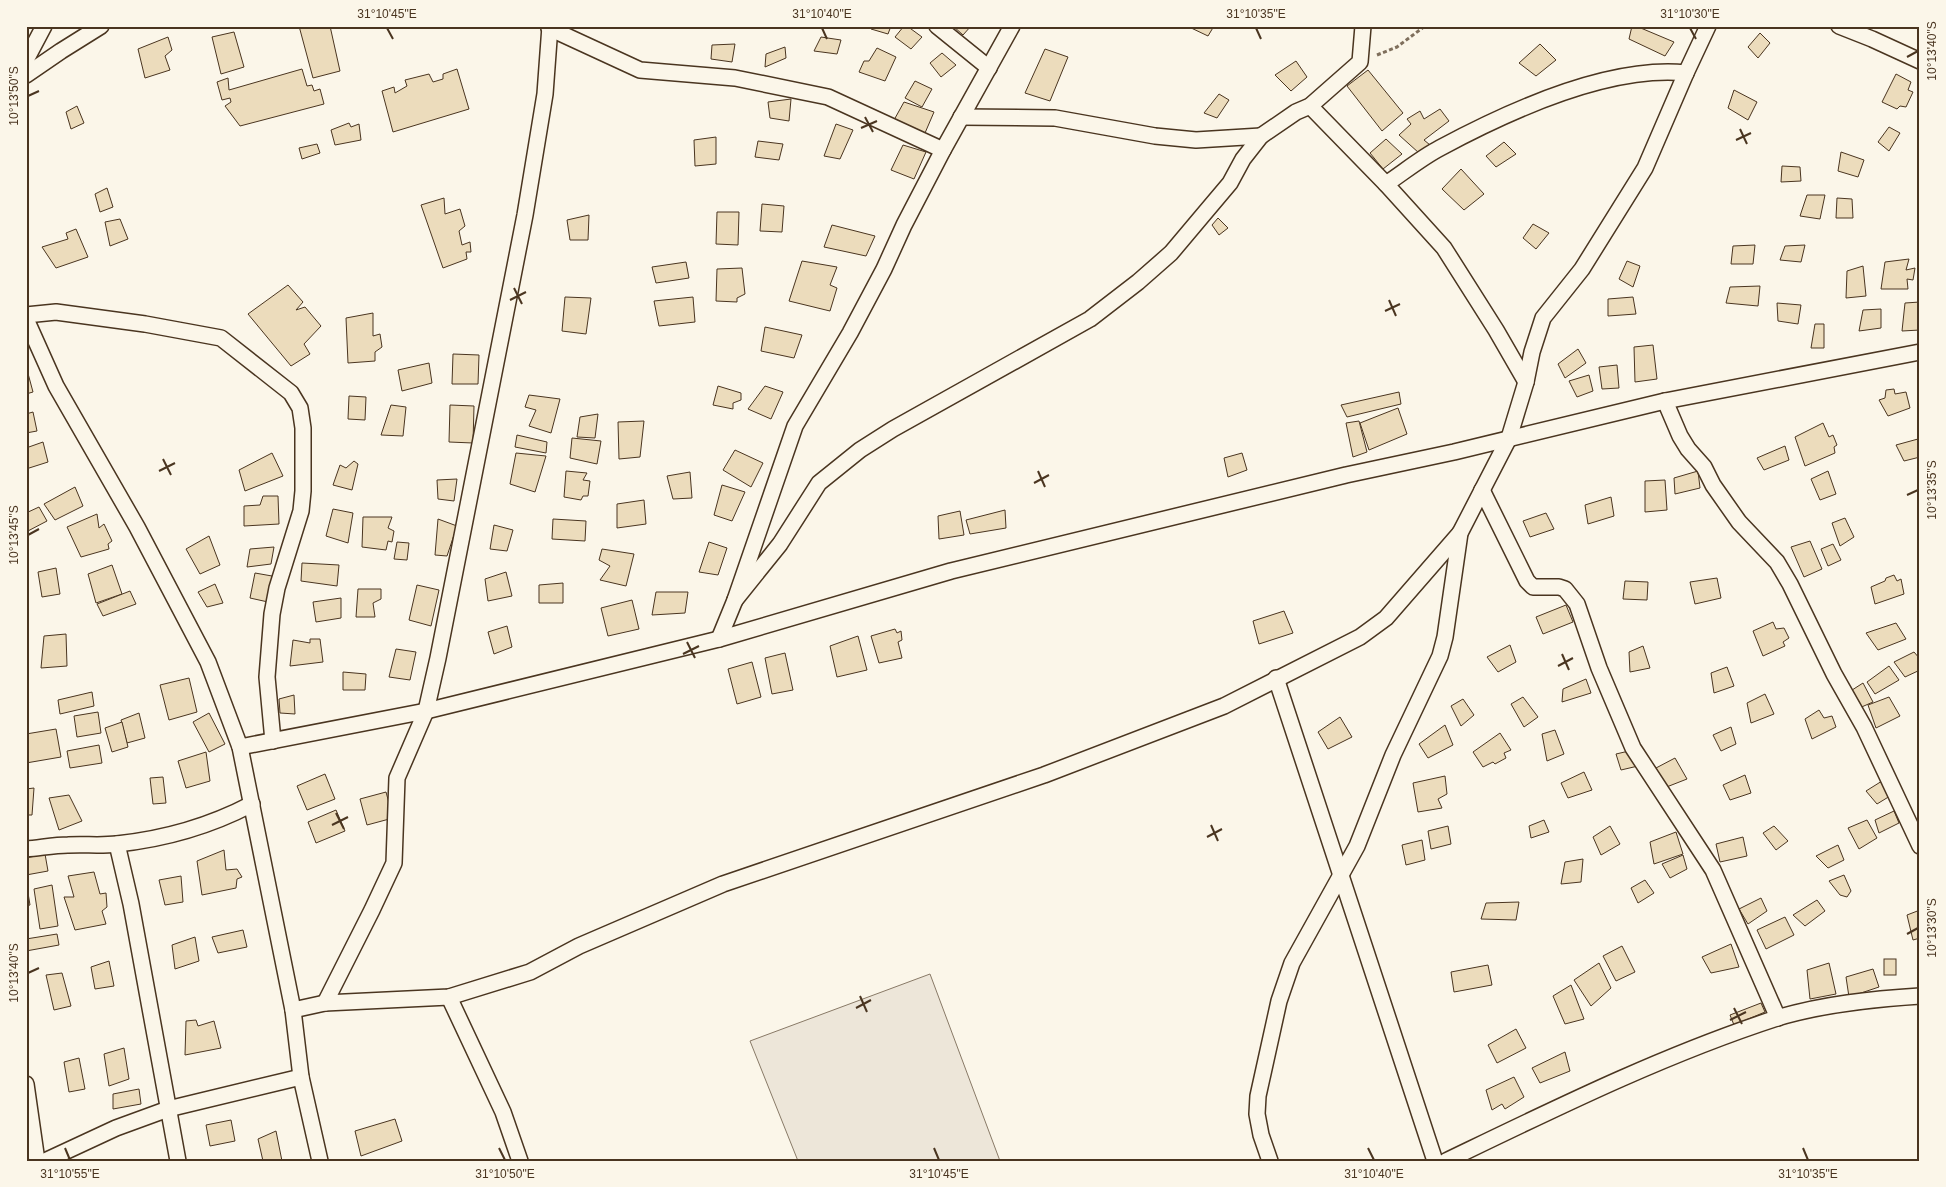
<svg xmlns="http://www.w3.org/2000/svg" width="1946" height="1187" font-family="Arial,sans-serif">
<rect width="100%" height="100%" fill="#fbf6e9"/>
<path fill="#ede6d9" stroke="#887966" d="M930,974l70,187h-202l-48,-120z"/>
<g fill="#ecdcbc" stroke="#4a3520">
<path d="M299,26h31l10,45 -27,7z"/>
<path d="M873,26h18l-3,8 -17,-5z"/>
<path d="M904,26h3l15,11 -11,12 -16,-12z"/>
<path d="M953,26h18l-8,9z"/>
<path d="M1187,26h27l-6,10z"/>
<path d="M1632,26h4l38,16 -9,14 -36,-17z"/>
<path d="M234,32l10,35 -23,7 -9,-37z"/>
<path d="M1760,33l10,10 -12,15 -10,-11z"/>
<path d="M168,37l4,13 -7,6 5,14 -25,8 -7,-29z"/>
<path d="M821,37l20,3 -4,14 -23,-3z"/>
<path d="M735,44l-3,18 -21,-3 1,-14z"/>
<path d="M1540,44l16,16 -20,16 -17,-13z"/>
<path d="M785,47l1,11 -21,9 1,-13z"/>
<path d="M877,48l19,9 -11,24 -26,-9 5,-11h5z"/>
<path d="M1045,49l23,8 -18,44 -25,-8z"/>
<path d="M942,53l14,12 -15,12 -11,-14z"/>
<path d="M1296,61l11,16 -16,14 -16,-16z"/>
<path d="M302,69l5,17 5,-1 2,6 6,-2 4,15 -84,22 -15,-20 6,-4 -1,-4 -8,2 -5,-18 11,-4 1,12z"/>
<path d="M457,69l12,40 -76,23 -11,-41 12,-4 1,6 12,-7 -2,-6 24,-6 4,8 10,-3v-5z"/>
<path d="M1368,70l35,43 -21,18 -35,-45z"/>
<path d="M1896,74l15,8 -3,8 5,2 -7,15 -6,-1 -3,3 -15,-7z"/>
<path d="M915,81l17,8 -10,18 -17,-9z"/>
<path d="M1734,90l23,12 -9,18 -20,-12z"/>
<path d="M1219,94l10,6 -12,18 -13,-5z"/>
<path d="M791,99l-2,22 -19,-3 -2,-16z"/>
<path d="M904,102l30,10 -9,21 -31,-13z"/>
<path d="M77,106l7,17 -13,6 -5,-17z"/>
<path d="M1440,109l9,12 -25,19 6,5 -11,8 -20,-18 12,-11 -4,-5 13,-8 4,8z"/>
<path d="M349,123l2,4 8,-3 2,16 -26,5 -4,-15z"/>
<path d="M836,124l17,6 -13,29 -16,-3z"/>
<path d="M1889,127l11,6 -11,18 -11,-9z"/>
<path d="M716,137v27l-21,2 -1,-26z"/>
<path d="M1386,139l16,15 -19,15 -13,-16z"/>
<path d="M758,141l25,3 -4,16 -24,-3z"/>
<path d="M1504,142l12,12 -20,13 -10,-11z"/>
<path d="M317,144l3,9 -18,6 -3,-11z"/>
<path d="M903,145l23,7 -12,27 -23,-9z"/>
<path d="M1841,152l23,8 -6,17 -20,-6z"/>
<path d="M1782,166l18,1 1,14 -20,1z"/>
<path d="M1461,169l23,25 -20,16 -22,-21z"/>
<path d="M107,188l6,19 -13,5 -5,-18z"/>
<path d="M1807,195h18l-5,24 -20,-3z"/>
<path d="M444,198l1,16 15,-5 5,17 -6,5 3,14 8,-3 1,10h-5l1,7 -24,9 -22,-63z"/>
<path d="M1837,198l15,1 1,19h-17z"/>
<path d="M762,204l22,2 -2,26 -22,-1z"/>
<path d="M717,212h22l-1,33 -22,-1z"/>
<path d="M589,215l-1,25h-18l-3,-20z"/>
<path d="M1218,218l10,10 -9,7 -7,-10z"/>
<path d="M120,219l8,20 -18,7 -5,-24z"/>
<path d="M1533,224l16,9 -13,16 -13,-11z"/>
<path d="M832,225l43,11 -9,20 -42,-9z"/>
<path d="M76,229l12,28 -32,11 -14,-21 26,-8 -2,-6z"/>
<path d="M1755,245l-2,19h-22l2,-18z"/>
<path d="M1805,245l-4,17 -21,-2 5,-14z"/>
<path d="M1909,259l-3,11 9,-2 -2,12 -6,-1 1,10h-27l4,-27z"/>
<path d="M802,261l35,6 -7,18 7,3 -7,23 -41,-10z"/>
<path d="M1627,261l13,5 -7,21 -14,-8z"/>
<path d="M686,262l3,16 -33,5 -4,-16z"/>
<path d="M1863,266l3,30 -20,2 1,-27z"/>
<path d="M742,268l3,26 -8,4v4l-21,-1 1,-32z"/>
<path d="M288,285l15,17 -7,8 9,-3 16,19 -17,18 6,10 -19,12 -43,-52z"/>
<path d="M1760,286l-2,20 -32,-3 4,-16z"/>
<path d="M565,297l26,1 -5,36 -24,-3z"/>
<path d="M693,297l2,25 -36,4 -5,-25z"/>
<path d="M1633,297l3,17 -28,2v-17z"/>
<path d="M1920,302v28l-18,1 3,-28z"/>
<path d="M1777,303l24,2 -3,19 -20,-3z"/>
<path d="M1881,309v19l-22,3 4,-21z"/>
<path d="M373,313v23l7,-2 2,13 -7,5v9l-27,2 -2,-45z"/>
<path d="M1815,324h9v24h-13z"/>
<path d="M765,327l37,8 -8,23 -33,-7z"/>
<path d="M1653,345l4,34 -22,3 -1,-35z"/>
<path d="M1578,349l8,14 -21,15 -7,-14z"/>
<path d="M453,354l26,1 -1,29h-26z"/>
<path d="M429,363l3,20 -30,8 -4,-21z"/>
<path d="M1617,365l2,23 -17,1 -3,-22z"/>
<path d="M26,366l7,26 -7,2z"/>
<path d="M1589,375l4,16 -16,6 -8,-16z"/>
<path d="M718,386l23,7v7l-8,3v6l-20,-4z"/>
<path d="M765,386l18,6 -12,27 -23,-10z"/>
<path d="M1894,389l1,5 11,-2 4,16 -22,8 -9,-16 6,-2 1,-8z"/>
<path d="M1399,392l2,12 -54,13 -6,-12z"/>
<path d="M529,395l31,4 -9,34 -22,-7 7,-16 -11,-3z"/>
<path d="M349,396l17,1 -1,23 -17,-1z"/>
<path d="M391,405l15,2 -3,29 -22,-1z"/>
<path d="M450,405l24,1 -1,37 -24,-1z"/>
<path d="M1398,408l9,26 -38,16 -9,-27z"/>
<path d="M33,412l4,19 -11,2v-19z"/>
<path d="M598,414l-3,24 -18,-1 3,-20z"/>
<path d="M644,421l-4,36 -21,2 -1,-37z"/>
<path d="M1359,421l8,31 -14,5 -7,-34z"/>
<path d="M1823,423l6,14 4,-2 4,10 -3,2 1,6 -30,13 -10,-29z"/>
<path d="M517,435l30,7 -1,11 -31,-6z"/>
<path d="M572,438l29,3 -4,23 -27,-6z"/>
<path d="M1918,439l2,18 -16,4 -8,-16z"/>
<path d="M43,442l5,20 -22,7v-21z"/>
<path d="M1785,446l4,14 -25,10 -7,-12z"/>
<path d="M735,450l28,13 -12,24 -28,-17z"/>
<path d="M272,453l11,23 -38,15 -6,-21z"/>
<path d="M516,453l30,3 -11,36 -25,-8z"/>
<path d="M1242,453l5,17 -19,7 -4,-19z"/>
<path d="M354,461l4,3 -6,26 -19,-5 7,-20 6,3z"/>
<path d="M566,471l21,2 -4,7 7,1 -2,15h-5l-2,4 -17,-3z"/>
<path d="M1698,471l2,17 -25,6 -1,-16z"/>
<path d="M1828,471l8,23 -16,6 -9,-21z"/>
<path d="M690,472l2,26 -19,1 -6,-23z"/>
<path d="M457,479l-3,22 -16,-2 -1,-19z"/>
<path d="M1665,480l2,30 -22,2v-31z"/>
<path d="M722,485l23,7 -13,29 -18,-6z"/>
<path d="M75,487l8,19 -28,14 -11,-16z"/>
<path d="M263,496h15l1,28 -35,2v-20l16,-1z"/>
<path d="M1611,497l3,19 -26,8 -3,-19z"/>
<path d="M644,500l2,24 -29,4v-24z"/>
<path d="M39,507l8,14 -21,11v-19z"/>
<path d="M333,509l20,4 -5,30 -22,-7z"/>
<path d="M1005,510l1,18 -36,6 -4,-14z"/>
<path d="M960,511l4,24 -25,4 -1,-23z"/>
<path d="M1546,513l8,16 -24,8 -7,-16z"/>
<path d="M97,514l2,14 5,-4 8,17 -4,3 1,5 -28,8 -14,-30z"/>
<path d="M363,517h29l-4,11 6,3 -2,11 -4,-1 -2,9 -24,-3z"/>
<path d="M1845,518l9,19 -14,9 -8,-23z"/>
<path d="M438,519l19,7 -10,30 -12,-1z"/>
<path d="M553,519l33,2 -1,20 -33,-2z"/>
<path d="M494,525l19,5 -6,21 -17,-2z"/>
<path d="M209,536l11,29 -20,9 -14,-25z"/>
<path d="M1810,541l12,28 -18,8 -13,-30z"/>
<path d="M397,542l12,1 -2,17 -13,-1z"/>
<path d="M709,542l18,6 -9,27 -19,-3z"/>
<path d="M1833,544l8,16 -13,6 -7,-17z"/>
<path d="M274,547l-3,17 -24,3 3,-18z"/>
<path d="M602,549l32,5 -8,32 -26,-6 10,-14 -11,-6z"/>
<path d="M302,563l37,2 -2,21 -36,-5z"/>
<path d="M112,565l10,29 -26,9 -8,-29z"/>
<path d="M56,568l4,26 -18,3 -4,-25z"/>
<path d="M506,572l6,24 -24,5 -3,-22z"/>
<path d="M255,573l17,3 -4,26 -18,-4z"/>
<path d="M1894,575l3,6 4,-2 3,15 -29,10 -4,-17 14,-6 1,-3z"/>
<path d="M1717,578l4,20 -26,6 -5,-22z"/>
<path d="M1625,581l23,1 -1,18 -24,-1z"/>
<path d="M563,583v20h-24v-18z"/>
<path d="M215,584l8,19 -16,4 -9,-15z"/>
<path d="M417,585l22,5 -8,36 -22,-6z"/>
<path d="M358,589h23v10l-8,4 2,14h-19z"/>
<path d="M130,591l6,13 -33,12 -6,-12z"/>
<path d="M656,592h32l-3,21 -33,2z"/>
<path d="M341,598v20l-25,4 -3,-20z"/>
<path d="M632,600l7,29 -31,7 -7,-28z"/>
<path d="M1566,605l7,17 -30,12 -7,-17z"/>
<path d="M1284,611l9,22 -34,11 -6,-23z"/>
<path d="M1773,622l3,7 8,-1 5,10 -6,4 2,4 -22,10 -10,-25z"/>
<path d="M1896,623l10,16 -28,11 -12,-17z"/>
<path d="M507,626l5,21 -18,7 -6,-22z"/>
<path d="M895,629l2,4 4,-2 1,9 -4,2 4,16 -23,5 -8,-27z"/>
<path d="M66,634l1,32 -26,2 3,-32z"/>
<path d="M858,636l9,34 -30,7 -7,-31z"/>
<path d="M310,639h10l3,23 -33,4 3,-26 17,3z"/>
<path d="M1510,645l6,17 -18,10 -11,-15z"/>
<path d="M1643,646l7,22 -20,4 -1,-20z"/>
<path d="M396,649l20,3 -6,28 -21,-3z"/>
<path d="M1914,652l6,7v11l-15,7 -11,-15z"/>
<path d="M785,653l8,37 -21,4 -7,-36z"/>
<path d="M752,662l9,35 -24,7 -9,-35z"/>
<path d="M1889,666l10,14 -24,14 -8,-12z"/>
<path d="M1727,667l7,19 -20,7 -3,-20z"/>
<path d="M343,672l23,2 -1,16h-22z"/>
<path d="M189,678l8,34 -28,8 -9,-35z"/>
<path d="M1586,679l5,14 -29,9 1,-13z"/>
<path d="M1863,683l10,19 -16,7 -8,-17z"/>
<path d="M92,692l2,14 -34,8 -2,-14z"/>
<path d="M1765,694l9,20 -23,9 -4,-20z"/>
<path d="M294,695l1,19 -15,-1 -1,-14z"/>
<path d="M1523,697l15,20 -14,10 -13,-23z"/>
<path d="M1889,697l11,19 -24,12 -8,-23z"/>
<path d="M1463,699l11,16 -13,11 -10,-20z"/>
<path d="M1819,710l5,8 8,-2 4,11 -24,12 -7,-20z"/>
<path d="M98,712l3,21 -24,4 -3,-21z"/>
<path d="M139,713l6,25 -18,5 -6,-23z"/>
<path d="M209,713l16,31 -16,8 -16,-30z"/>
<path d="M1340,717l12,20 -24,12 -10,-17z"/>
<path d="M122,722l6,25 -16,5 -7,-24z"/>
<path d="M1445,725l8,20 -25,13 -9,-14z"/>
<path d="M1731,727l5,17 -15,7 -8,-16z"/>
<path d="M56,729l5,28 -35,6v-29z"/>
<path d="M1555,730l9,24 -17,7 -5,-27z"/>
<path d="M1500,733l11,17 -7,3 2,5 -11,6 -2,-2 -10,5 -10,-15z"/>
<path d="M99,745l3,18 -32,5 -3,-17z"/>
<path d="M1629,751l9,15 -17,4 -5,-16z"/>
<path d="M206,752l4,29 -24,7 -8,-27z"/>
<path d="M1675,758l12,21 -23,9 -8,-20z"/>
<path d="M1584,772l8,18 -24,8 -7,-15z"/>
<path d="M325,774l10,25 -28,11 -10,-24z"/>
<path d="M1745,775l6,18 -21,7 -7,-15z"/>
<path d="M1445,776l2,18 -9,5 4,9 -24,4 -5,-29z"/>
<path d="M163,777l3,26 -13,1 -3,-26z"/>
<path d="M1882,781l8,15 -13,8 -11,-13z"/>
<path d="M34,788l-2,27h-6v-26z"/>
<path d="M386,792l7,26 -26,7 -7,-26z"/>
<path d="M69,795l13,26 -23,9 -10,-32z"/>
<path d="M336,810l9,21 -29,12 -8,-21z"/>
<path d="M1894,811l5,12 -20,10 -4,-13z"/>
<path d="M1544,820l5,12 -18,6 -2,-12z"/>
<path d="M1867,820l10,18 -18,11 -11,-21z"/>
<path d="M1448,826l3,18 -20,5 -3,-18z"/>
<path d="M1610,826l10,18 -19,11 -8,-18z"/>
<path d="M1774,826l14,15 -12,9 -13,-17z"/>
<path d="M1676,832l7,22 -29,10 -4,-22z"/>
<path d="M1743,837l4,19 -27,6 -4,-18z"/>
<path d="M1422,840l3,20 -19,5 -4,-20z"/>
<path d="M1838,845l6,15 -16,8 -12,-12z"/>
<path d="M224,850l2,20 11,-1 5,8 -5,2 -1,9 -34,7 -5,-34z"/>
<path d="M45,854l3,17 -22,4v-17z"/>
<path d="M1683,855l4,14 -17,9 -8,-14z"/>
<path d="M1583,859l-2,23 -20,2 4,-22z"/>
<path d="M94,872l6,22 6,-1 1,14 -5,4 4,13 -31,6 -11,-33h10l-6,-21z"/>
<path d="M1844,875l7,16 -4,6 -7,-2 -11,-14z"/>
<path d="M181,876l2,26 -18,3 -6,-25z"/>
<path d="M1645,880l9,13 -16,10 -7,-15z"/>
<path d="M52,885l6,41 -18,3 -6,-40z"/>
<path d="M26,893h2l2,12 -4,1z"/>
<path d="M1761,898l6,13 -19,13 -9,-15z"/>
<path d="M1817,900l8,11 -20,15 -12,-11z"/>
<path d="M1519,902l-3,18 -35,-1 5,-16z"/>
<path d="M1920,910v28l-7,2 -6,-25z"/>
<path d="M1785,917l9,18 -28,14 -9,-19z"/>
<path d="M243,930l4,17 -29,6 -6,-16z"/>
<path d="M57,934l2,11 -33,6v-12z"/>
<path d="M195,937l4,24 -24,8 -3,-24z"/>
<path d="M1731,944l8,23 -28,6 -9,-16z"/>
<path d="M1622,946l13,26 -19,9 -13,-25z"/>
<rect x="1884" y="959" width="12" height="16"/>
<path d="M109,961l5,25 -19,3 -4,-22z"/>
<path d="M1599,963l12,25 -20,18 -17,-26z"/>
<path d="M1829,963l7,31 -26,5 -3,-29z"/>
<path d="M1488,965l4,20 -38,7 -3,-20z"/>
<path d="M1873,969l6,18 -30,10 -3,-20z"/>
<path d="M62,973l9,33 -17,4 -8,-35z"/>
<path d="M1571,985l13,34 -19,5 -12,-28z"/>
<path d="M1761,1003l4,9 -31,13 -4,-10z"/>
<path d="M196,1020l2,6 16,-5 7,27 -36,7 1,-34z"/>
<path d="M1516,1029l10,19 -29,15 -9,-18z"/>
<path d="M124,1048l5,31 -20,7 -5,-32z"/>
<path d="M1565,1052l5,19 -30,12 -8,-15z"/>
<path d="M79,1058l6,31 -16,3 -5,-30z"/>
<path d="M1514,1077l10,20 -19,12 -3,-5 -10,6 -6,-20z"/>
<path d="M139,1089l2,15 -28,5v-15z"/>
<path d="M395,1119l7,22 -41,15 -6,-25z"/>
<path d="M231,1120l4,21 -25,5 -4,-21z"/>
<path d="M276,1131l6,30h-19l-5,-22z"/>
</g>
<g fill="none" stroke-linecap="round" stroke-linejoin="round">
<g stroke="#4a3520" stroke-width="18">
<g id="street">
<path d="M937,26l52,42"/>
<path d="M1839,26l33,13 48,22"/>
<path d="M549,28l91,42 95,8 93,19 115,53"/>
<path d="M26,60l18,-34"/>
<path d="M26,75l35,-24 40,-25"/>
<path d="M1310,106l76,78 58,64 52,82 30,52"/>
<path d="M961,117l94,1 100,18 41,4 65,-4"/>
<path d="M1386,184c18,-12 35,-26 54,-36 67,-36 169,-83 246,-75"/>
<path d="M26,315l30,-3 89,12 76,14 70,55 9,15 3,20v63l-2,20 -24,77 -5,26 -5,63 6,64"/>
<path d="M26,319l30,67 81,141 71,135 32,85 53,263 8,67 19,84"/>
<path d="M1665,401l15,35 8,13 16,18 9,18 26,37 38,40 13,22 44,90 30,53 56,119"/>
<path d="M1482,490l45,91 6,6h26l6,2 12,15 22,64 34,80 80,122 65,148"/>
<path d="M735,600l45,-56 39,-61 41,-33 33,-21 197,-110 48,-37 33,-29 32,-38 27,-32 13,-24 18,-23 35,-24 14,-6 50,-44 3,-36"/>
<path d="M719,639l16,-39 60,-174 55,-93 34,-64 20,-44 39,-75 69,-124"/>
<path d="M1276,678l159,483"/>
<path d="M240,747l186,-36 293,-72 232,-68 395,-96 108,-23 211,-51 255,-49"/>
<path d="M117,844l14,60 47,257"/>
<path d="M26,849c14,-1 28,-4 42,-4 16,-1 33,1 49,-1 48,-5 93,-18 135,-40"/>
<path d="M449,997l54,115 17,49"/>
<path d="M325,1003l47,-93 22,-47 3,-85 29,-67 12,-53 87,-443 20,-121 5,-68"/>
<path d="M293,1010l32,-7 124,-6 81,-25 49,-26 144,-62 321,-109 180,-69 136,-69 26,-19 74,-85"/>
<path d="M26,1084l11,77"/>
<path d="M45,1161l71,-33 52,-19 133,-32"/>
<path d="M1270,1161l-9,-26 -4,-21 1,-18 21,-95 13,-38 65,-117 36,-91 47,-99 5,-19 15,-104 49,-95 17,-56 6,-30 11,-34 39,-49 63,-101 41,-95 22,-47"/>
<path d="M1446,1161c108,-52 217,-106 331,-143 46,-14 95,-19 143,-22"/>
</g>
</g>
<path stroke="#7f6f5c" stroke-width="3" stroke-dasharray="4 2.5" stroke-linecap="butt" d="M1377,55l20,-8 28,-21"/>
<use href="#street" stroke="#fbf6e9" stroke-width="15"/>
</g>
<path fill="none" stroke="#4a3520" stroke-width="2" d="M387,28l6,11M822,28l5,11M1256,28l5,11M1690,28l6,11M1907,57l11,-6M28,96l11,-5M865,117l8,15M861,128l16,-7M1740,129l7,15M1736,140l15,-7M514,288l8,16M510,300l16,-8M1389,300l7,16M1385,311l15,-7M163,459l8,16M159,471l16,-8M1038,471l7,16M1034,483l15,-8M1907,495l11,-5M28,535l11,-6M687,642l8,16M683,654l16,-8M1562,654l7,16M1558,666l15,-8M336,813l8,16M332,825l16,-8M1211,825l7,16M1207,837l15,-8M1907,934l11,-6M28,973l11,-5M860,996l7,16M856,1008l15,-8M1734,1008l8,16M1730,1020l16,-8M65,1148l5,12M499,1148l6,12M934,1148l5,12M1368,1148l6,12M1803,1148l5,12"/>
<rect width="1946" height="1187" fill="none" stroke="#fbf6e9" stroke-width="55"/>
<rect x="28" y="28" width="1890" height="1132" fill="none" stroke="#4a3520" stroke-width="2"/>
<g font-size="12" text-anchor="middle" fill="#4a3520">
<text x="387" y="18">31°10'45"E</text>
<text x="822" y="18">31°10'40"E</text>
<text x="1256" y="18">31°10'35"E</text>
<text x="1690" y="18">31°10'30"E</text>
<text transform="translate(1932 51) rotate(-90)" y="4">10°13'40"S</text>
<text transform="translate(14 96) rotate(-90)" y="4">10°13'50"S</text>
<text transform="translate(1932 490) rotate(-90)" y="4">10°13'35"S</text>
<text transform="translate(14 535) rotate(-90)" y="4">10°13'45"S</text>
<text transform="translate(1932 928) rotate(-90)" y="4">10°13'30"S</text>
<text transform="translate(14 973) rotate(-90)" y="4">10°13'40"S</text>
<text x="70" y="1178">31°10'55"E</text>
<text x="505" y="1178">31°10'50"E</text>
<text x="939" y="1178">31°10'45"E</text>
<text x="1374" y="1178">31°10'40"E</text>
<text x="1808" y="1178">31°10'35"E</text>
</g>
</svg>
